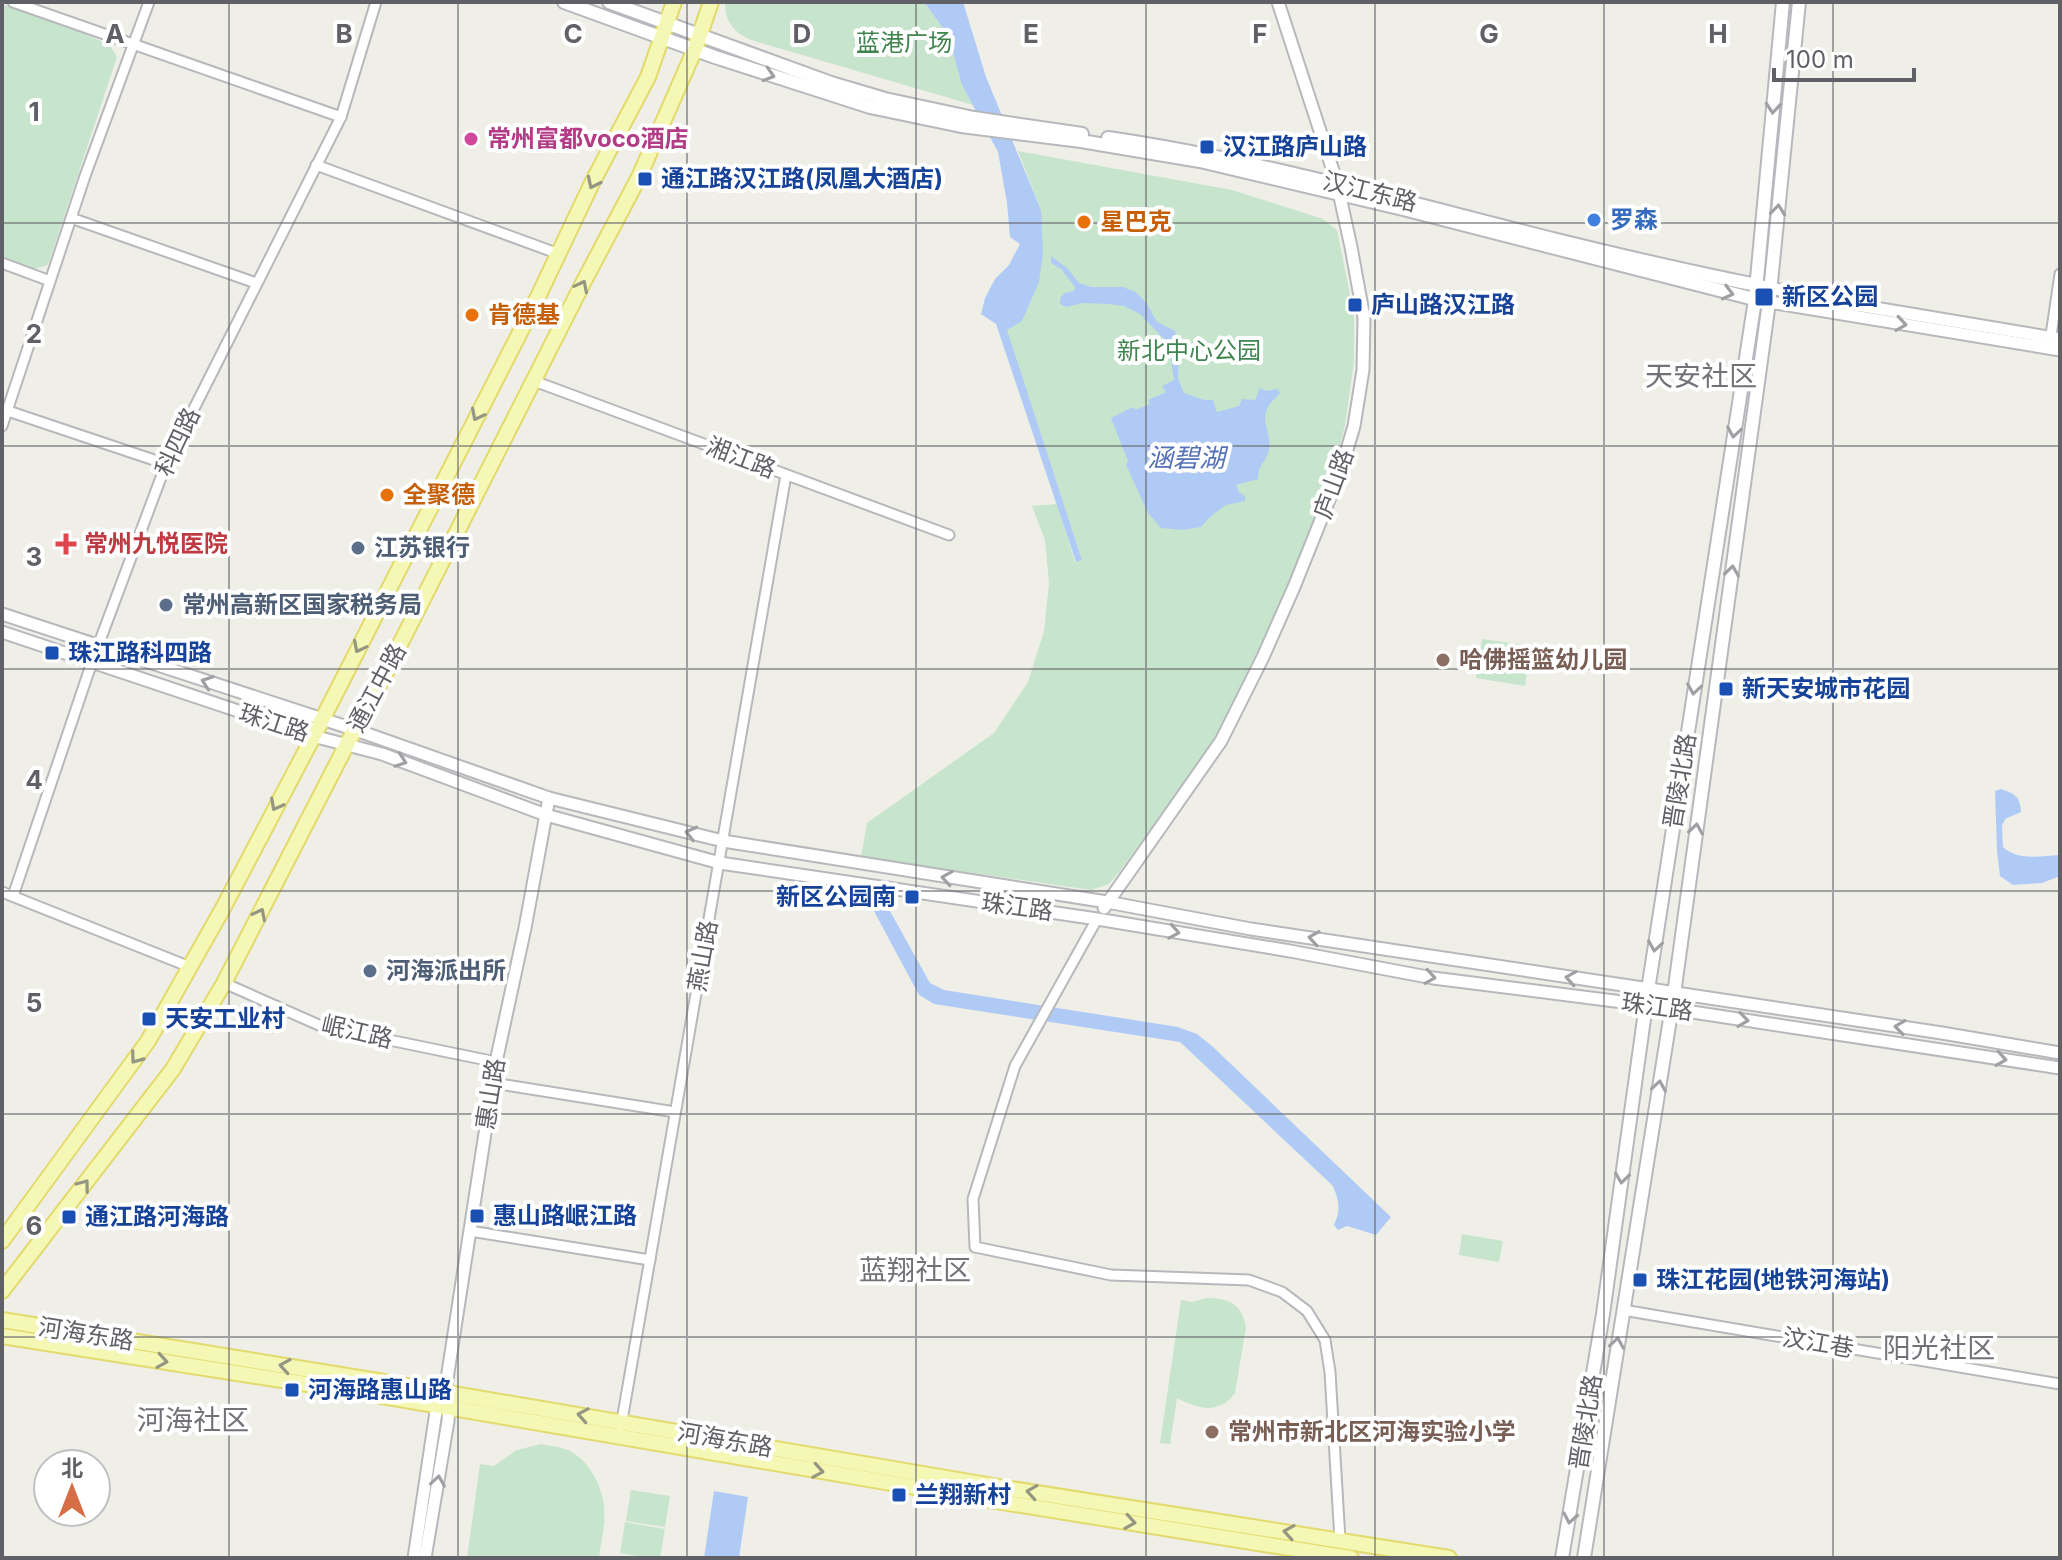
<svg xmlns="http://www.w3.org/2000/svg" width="2062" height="1560" font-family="Inter,'Noto Sans SC',sans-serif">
<rect width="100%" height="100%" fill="#efefe8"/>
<g fill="#c7e4cd">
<path d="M725,2h199l24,33 14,50 11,20 -222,-65c-17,-8 -26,-17 -26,-38z"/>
<path d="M2,4l55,18 53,23 7,12 -69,208 -14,4 -32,-11z"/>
<path d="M1018,151l214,39 91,29 14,11 17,84v48l-9,63 -9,37 -45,118 -33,75 -43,84 -95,132 -11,13 -18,6 -230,-33 6,-34 127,-90 34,-51 16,-51 5,-48 -4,-43 -13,-34 25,-2 18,58 7,-2 -76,-231 35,-119z"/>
<path d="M1482,639l49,7 -6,40 -49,-8z"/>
<path d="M1462,1234l41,7 -4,21 -40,-7z"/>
<path d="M1206,1298c23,0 36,6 40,29l-11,66c-16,22 -37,16 -58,5l-7,46 -10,-1 21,-143 12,2z"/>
<path d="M541,1444c10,2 22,3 31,8 18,11 30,34 32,54 2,17 -3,35 -5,52h-132l13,-94 14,2 23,-16z"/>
<path d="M631,1490l39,6 -5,31 -39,-6z"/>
<path d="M625,1522l40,7 -5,29h-12l-28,-5z"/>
</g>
<g fill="#b0caf6">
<path d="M924,2h39l23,75 55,133 2,44 -4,28 -17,39 -15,9 75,230 -6,2 -80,-238 -15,-10 4,-16 10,-19 14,-14 11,-21 -10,-7 -3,-34 -9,-51 -36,-67 -14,-50z"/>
<path d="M1051,256l16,12 12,15 12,4h32l13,5 11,12 10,18 18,9 4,24 -1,24 6,14 21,7h8l4,12 22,-6 3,-7 13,1 5,-12 6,3 11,-2 3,4c-4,5 -11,10 -13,16 -6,13 5,26 2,40 -2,13 -11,14 -11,30l-22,6 3,7 6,4v5l-19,4 -15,11 -10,11 -18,3 -22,-2 -13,-15 -22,-48 2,-4 -17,-43 22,-11 2,3 15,-6 -2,-4 18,-8 -4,-6 12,-6 -6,-37 -28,-29 -16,-8 -16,-2 -25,-1 -17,4 -6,-3v-6l5,-5 9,-2 1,-4 -14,-18 -10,-6z"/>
<path d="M2001,789c14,5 19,7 20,23l-16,7 -3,7 1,21c15,14 37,9 57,8v21l-18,7 -29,2 -13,-9 -3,-25 -2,-60z"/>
<path d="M868,900l18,4 44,79 14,7 234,37 19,7 15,12 179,171 -15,18 -29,-9 -9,4 -4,-5c7,-15 5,-25 -1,-39l-153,-144 -246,-38 -15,-9z"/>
<path d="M714,1491l34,6 -9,61h-35z"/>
</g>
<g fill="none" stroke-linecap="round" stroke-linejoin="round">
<g stroke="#b7b8bc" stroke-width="13">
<g id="minor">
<path d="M13,2l328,115"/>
<path d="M316,165l243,89"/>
<path d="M71,218l185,65"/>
<path d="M2,263l48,18"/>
<path d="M2050,342l10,-68"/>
<path d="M534,381l415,154"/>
<path d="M2,409l164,55"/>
<path d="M2,426l83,-250 64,-174"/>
<path d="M2,892l188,75"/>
<path d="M13,896l79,-234 74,-198 175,-347 35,-115"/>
<path d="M1097,919l-82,147 -42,133 2,48 136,28 138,5 33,12 25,19 18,29 5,32 10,168"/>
<path d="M224,983l97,43 175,36"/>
<path d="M493,1083l182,29"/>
<path d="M470,1231l180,29"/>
<path d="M1623,1310l437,74"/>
<path d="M621,1426l165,-951"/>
</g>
</g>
<g stroke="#b7b8bc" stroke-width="15">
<g id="tertiary">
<path d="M1770,288l93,18 197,33"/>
<path d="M1769,302l291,48"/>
<path d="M2,614l354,116 193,68 174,43 384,61 144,27 691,104 118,20"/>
<path d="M2,632l311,104 69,18 164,61 174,48 377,56 193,32 143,27 213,27 414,63"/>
<path d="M1104,908l117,-167 42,-84 31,-70 47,-117 13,-44 9,-56 1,-52 -13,-71 -14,-64 -59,-181"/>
<path d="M414,1558l23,-153 8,-13 51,-330 29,-134 24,-130"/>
<path d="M425,1558l23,-137 1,-14 -2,-7"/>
</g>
</g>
<g stroke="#b6b8bd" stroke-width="16">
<g id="secondary">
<path d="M564,2l151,55 155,50 91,19 120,15 119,20 203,48 359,92"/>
<path d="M609,2l222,81 54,16 89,19 108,16"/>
<path d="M1108,138c151,22 297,64 445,101 69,17 138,33 208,47"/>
<path d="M1562,1558l41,-244 45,-324 107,-690 28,-298"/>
<path d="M1584,1558l90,-564 72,-524 23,-168 30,-300"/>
</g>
</g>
<g stroke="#e3da6d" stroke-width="18">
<g id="primary">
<path d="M2,1241l146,-200 74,-131 100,-190 213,-417 58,-122 55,-104 26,-75"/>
<path d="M2,1291l171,-222 51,-86 122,-237 40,-74 197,-389 56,-106 56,-128 16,-47"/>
<path d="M2,1320l376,61 627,107 444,70"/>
<path d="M2,1336l374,59 626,107 349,56"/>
</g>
</g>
<use href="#minor" stroke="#fff" stroke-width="9"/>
<use href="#tertiary" stroke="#fff" stroke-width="11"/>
<use href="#secondary" stroke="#fff" stroke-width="12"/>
<use href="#primary" stroke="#f5f7b5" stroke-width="14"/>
</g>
<defs><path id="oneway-chevron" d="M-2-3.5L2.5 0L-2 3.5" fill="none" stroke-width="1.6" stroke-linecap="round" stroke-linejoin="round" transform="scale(2)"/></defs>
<g stroke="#9fa0a3">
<use href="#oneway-chevron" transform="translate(769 75) rotate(17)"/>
<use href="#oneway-chevron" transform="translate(1773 108) rotate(95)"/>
<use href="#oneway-chevron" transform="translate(1778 210) rotate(-84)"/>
<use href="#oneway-chevron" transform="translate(1728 293) rotate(14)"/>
<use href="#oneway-chevron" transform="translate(1901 324) rotate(9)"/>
<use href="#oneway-chevron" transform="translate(1734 432) rotate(99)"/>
<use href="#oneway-chevron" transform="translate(1732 571) rotate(-82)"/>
<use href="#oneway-chevron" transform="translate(207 682) rotate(-161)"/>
<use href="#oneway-chevron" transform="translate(1694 689) rotate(99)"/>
<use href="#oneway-chevron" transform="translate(401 761) rotate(20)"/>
<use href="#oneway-chevron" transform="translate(1696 829) rotate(-82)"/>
<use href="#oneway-chevron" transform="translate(691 833) rotate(-166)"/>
<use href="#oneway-chevron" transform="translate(947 878) rotate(-171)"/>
<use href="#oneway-chevron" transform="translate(1174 932) rotate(10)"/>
<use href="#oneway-chevron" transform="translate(1314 938) rotate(-171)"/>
<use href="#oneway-chevron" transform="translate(1655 946) rotate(99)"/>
<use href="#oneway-chevron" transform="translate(1430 977) rotate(9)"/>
<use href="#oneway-chevron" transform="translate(1571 978) rotate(-171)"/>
<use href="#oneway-chevron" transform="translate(1743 1020) rotate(8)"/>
<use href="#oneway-chevron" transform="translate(1900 1027) rotate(-172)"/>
<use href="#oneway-chevron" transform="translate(2001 1059) rotate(9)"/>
<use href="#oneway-chevron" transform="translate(1659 1086) rotate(-81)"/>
<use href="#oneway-chevron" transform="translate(1622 1178) rotate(98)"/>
<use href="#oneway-chevron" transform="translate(1617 1343) rotate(-81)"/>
<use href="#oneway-chevron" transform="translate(438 1481) rotate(-81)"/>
<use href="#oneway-chevron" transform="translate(1570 1518) rotate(100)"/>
</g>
<g stroke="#949682">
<use href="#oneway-chevron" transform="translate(593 183) rotate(116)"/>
<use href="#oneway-chevron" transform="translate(582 286) rotate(-63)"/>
<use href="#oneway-chevron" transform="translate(477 415) rotate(117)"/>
<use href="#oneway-chevron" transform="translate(359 647) rotate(117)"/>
<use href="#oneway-chevron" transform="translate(276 805) rotate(118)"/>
<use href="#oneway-chevron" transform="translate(260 914) rotate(-63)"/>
<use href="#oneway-chevron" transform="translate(136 1058) rotate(126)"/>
<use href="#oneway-chevron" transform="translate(84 1185) rotate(-53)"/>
<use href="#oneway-chevron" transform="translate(162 1361) rotate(9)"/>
<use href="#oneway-chevron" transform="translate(285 1366) rotate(-171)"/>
<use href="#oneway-chevron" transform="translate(583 1415) rotate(-170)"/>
<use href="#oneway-chevron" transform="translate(818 1471) rotate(10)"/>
<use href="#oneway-chevron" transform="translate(1032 1492) rotate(-171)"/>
<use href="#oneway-chevron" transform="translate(1130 1522) rotate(9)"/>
<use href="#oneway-chevron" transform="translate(1289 1532) rotate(-171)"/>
</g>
<path fill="none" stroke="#5f6166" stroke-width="2" stroke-opacity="0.55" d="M229,2v1556M458,2v1556M687,2v1556M916,2v1556M1146,2v1556M1375,2v1556M1604,2v1556M1833,2v1556M2,223h2058M2,446h2058M2,669h2058M2,891h2058M2,1114h2058M2,1337h2058"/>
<circle fill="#d1479c" stroke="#fff" stroke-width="3" cx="471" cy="139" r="8"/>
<g fill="#1a4fb4" stroke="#fff" stroke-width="3">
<rect x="1199" y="139" width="16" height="16" rx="4"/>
<rect x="637" y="171" width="16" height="16" rx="4"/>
<rect x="1754" y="287" width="20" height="20" rx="4"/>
<rect x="1347" y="297" width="16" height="16" rx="4"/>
<rect x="44" y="645" width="16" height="16" rx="4"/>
<rect x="1718" y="681" width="16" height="16" rx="4"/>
<rect x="904" y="889" width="16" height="16" rx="4"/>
<rect x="141" y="1011" width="16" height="16" rx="4"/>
<rect x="469" y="1208" width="16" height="16" rx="4"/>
<rect x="61" y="1209" width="16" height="16" rx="4"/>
<rect x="1632" y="1272" width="16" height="16" rx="4"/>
<rect x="284" y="1382" width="16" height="16" rx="4"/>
<rect x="891" y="1487" width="16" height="16" rx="4"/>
</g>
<circle fill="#3f7fe0" stroke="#fff" stroke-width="3" cx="1594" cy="220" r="8"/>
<g fill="#e8710a" stroke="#fff" stroke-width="3">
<circle cx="1084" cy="222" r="8"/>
<circle cx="472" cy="315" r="8"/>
<circle cx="387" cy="495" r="8"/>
</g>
<path fill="#e0444e" stroke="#fff" stroke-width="3" d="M62 532h8v8h8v8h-8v8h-8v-8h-8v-8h8z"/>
<g fill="#5c6f8a" stroke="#fff" stroke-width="3">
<circle cx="358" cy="548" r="8"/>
<circle cx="166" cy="605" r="8"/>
<circle cx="370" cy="971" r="8"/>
</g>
<g fill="#8d6e63" stroke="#fff" stroke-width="3">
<circle cx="1443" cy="660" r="8"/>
<circle cx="1212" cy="1432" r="8"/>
</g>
<g text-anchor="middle" stroke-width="8" stroke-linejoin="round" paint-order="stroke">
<g font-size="24" fill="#408450" stroke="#fff">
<text x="904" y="51">蓝港广场</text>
<text x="1189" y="359">新北中心公园</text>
</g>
<g font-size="24" font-weight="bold" fill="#b23c85" stroke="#fff" text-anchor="start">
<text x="487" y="147">常州富都voco酒店</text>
</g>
<g font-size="24" font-weight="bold" fill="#164399" stroke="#fff" text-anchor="start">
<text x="1223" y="155">汉江路庐山路</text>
<text x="661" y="187">通江路汉江路(凤凰大酒店)</text>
<text x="1782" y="305">新区公园</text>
<text x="1371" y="313">庐山路汉江路</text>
<text x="68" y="661">珠江路科四路</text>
<text x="1742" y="697">新天安城市花园</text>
<text x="896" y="905" text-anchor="end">新区公园南</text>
<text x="165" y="1027">天安工业村</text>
<text x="493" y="1224">惠山路岷江路</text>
<text x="85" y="1225">通江路河海路</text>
<text x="1656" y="1288">珠江花园(地铁河海站)</text>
<text x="308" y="1398">河海路惠山路</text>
<text x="915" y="1503">兰翔新村</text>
</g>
<g font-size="24" fill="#5f6166" stroke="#fff">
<text transform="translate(1370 192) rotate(14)" y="8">汉江东路</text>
<text transform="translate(178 442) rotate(-65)" y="8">科四路</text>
<text transform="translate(741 458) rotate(21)" y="8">湘江路</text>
<text transform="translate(1334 484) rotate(-70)" y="8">庐山路</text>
<text transform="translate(377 688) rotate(-62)" y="8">通江中路</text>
<text transform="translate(274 723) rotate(18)" y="8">珠江路</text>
<text transform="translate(1680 781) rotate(-81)" y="8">晋陵北路</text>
<text transform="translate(1017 907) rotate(8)" y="8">珠江路</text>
<text transform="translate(703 956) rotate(-80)" y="8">燕山路</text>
<text transform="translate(1657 1007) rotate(8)" y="8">珠江路</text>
<text transform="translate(357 1032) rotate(13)" y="8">岷江路</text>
<text transform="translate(491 1094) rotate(-81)" y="8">惠山路</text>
<text transform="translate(86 1334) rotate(9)" y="8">河海东路</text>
<text transform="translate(1818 1343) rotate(10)" y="8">汶江巷</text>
<text transform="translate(1586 1422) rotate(-81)" y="8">晋陵北路</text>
<text transform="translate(725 1440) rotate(10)" y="8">河海东路</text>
</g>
<g font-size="24" font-weight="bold" fill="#366cbe" stroke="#fff" text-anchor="start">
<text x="1610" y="228">罗森</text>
</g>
<g font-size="24" font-weight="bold" fill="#c56008" stroke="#fff" text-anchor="start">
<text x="1100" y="230">星巴克</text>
<text x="488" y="323">肯德基</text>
<text x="403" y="503">全聚德</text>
</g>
<g font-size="24" font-weight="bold" fill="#be3a42" stroke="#fff" text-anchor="start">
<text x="84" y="552">常州九悦医院</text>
</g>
<g font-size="24" font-weight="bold" fill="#4e5e75" stroke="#fff" text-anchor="start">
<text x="374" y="556">江苏银行</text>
<text x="182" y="613">常州高新区国家税务局</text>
<text x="386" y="979">河海派出所</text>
</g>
<g font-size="24" font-weight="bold" fill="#785e54" stroke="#fff" text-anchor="start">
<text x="1459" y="668">哈佛摇篮幼儿园</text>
<text x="1228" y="1440">常州市新北区河海实验小学</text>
</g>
<g font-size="26" font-style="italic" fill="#5571b8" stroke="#fff">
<text x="1186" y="467">涵碧湖</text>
</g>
<g font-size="28" fill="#707278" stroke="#fff">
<text x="1701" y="386">天安社区</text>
<text x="915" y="1280">蓝翔社区</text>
<text x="1939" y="1358">阳光社区</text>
<text x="193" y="1430">河海社区</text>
</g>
</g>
<g font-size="26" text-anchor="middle" font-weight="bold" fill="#5f6166" stroke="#fff" stroke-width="8" stroke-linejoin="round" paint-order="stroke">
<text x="115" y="43">A</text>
<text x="344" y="43">B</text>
<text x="573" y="43">C</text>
<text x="802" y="43">D</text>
<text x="1031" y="43">E</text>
<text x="1260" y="43">F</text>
<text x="1489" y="43">G</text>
<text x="1718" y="43">H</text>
<text x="34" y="121">1</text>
<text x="34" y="343">2</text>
<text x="34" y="566">3</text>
<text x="34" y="789">4</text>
<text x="34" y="1012">5</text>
<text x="34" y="1235">6</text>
</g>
<rect width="2062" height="1560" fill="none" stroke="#5f6166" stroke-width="8"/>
<g transform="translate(72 1488)"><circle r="38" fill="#ffffff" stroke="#bfc0c2" stroke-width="2"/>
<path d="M0-6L14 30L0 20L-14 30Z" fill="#d86e45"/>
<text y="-12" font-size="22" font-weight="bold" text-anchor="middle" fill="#5f6166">北</text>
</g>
<path d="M1774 68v12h140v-12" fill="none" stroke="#5f6166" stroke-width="4"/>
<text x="1786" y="68" font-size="24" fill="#5f6166" stroke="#ffffff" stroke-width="6" paint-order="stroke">100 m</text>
</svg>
